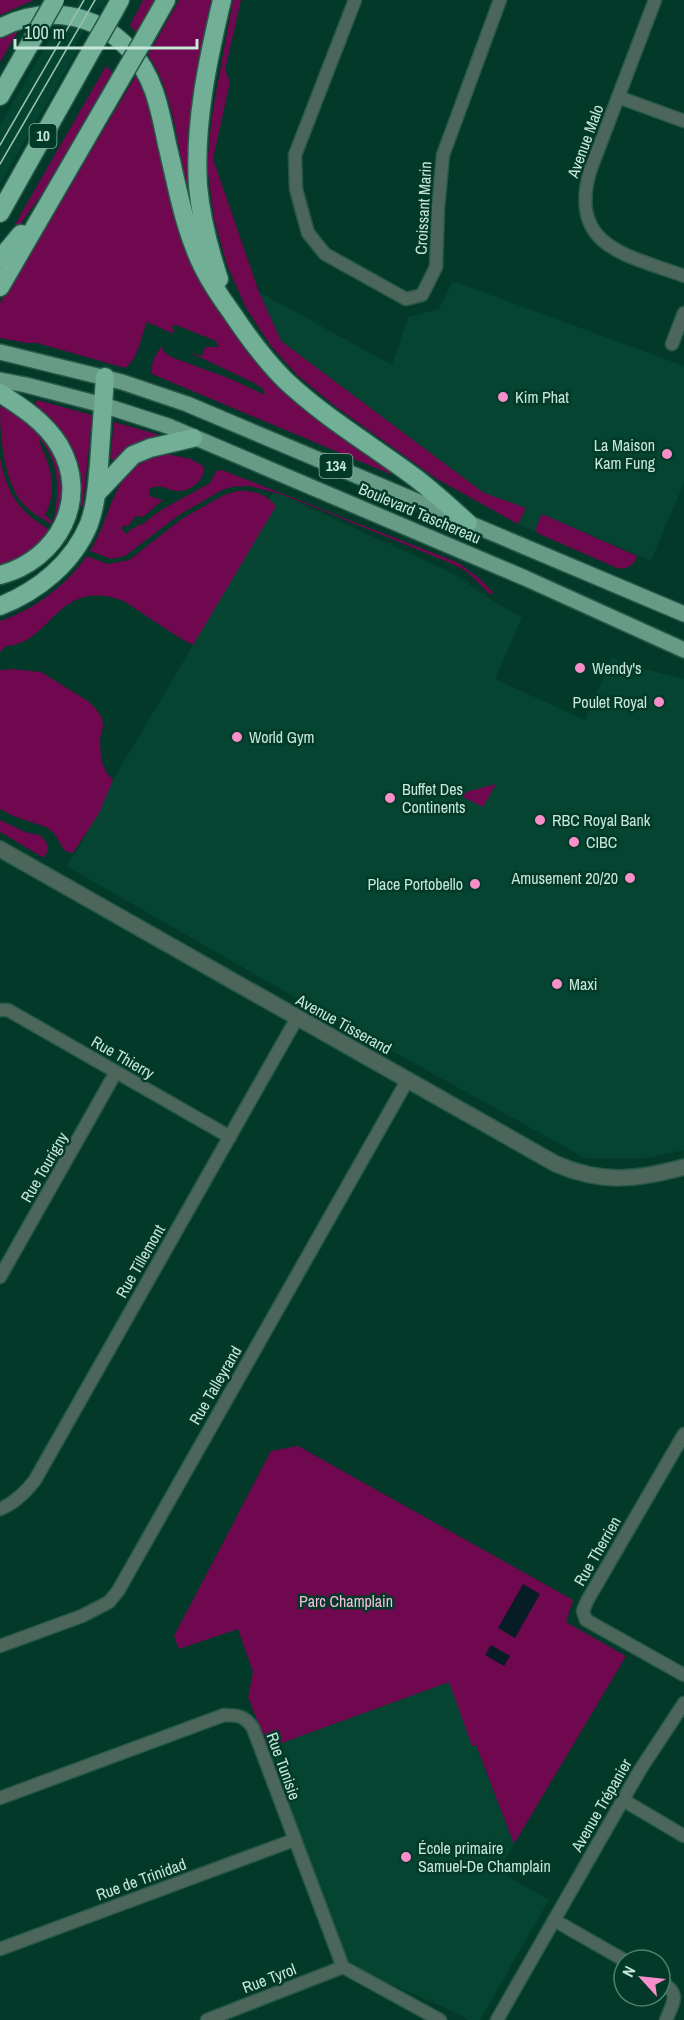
<svg xmlns="http://www.w3.org/2000/svg" width="684" height="2020" font-family="'Archivo Narrow',sans-serif">
<rect width="100%" height="100%" fill="#033928"/>
<g fill="#044431">
<path d="M79,0h28l-5,9 -5,-2 -22,39 4,2 -79,136v-59l51,-88 6,1z"/>
<path d="M453,281l231,85v117l-33,78 -109,-47 -6,14 1,5 -19,-9 8,-16 -42,-15 -203,-152 -22,-49 133,73 16,-48 31,-8z"/>
<path d="M274,491l178,82 46,31 24,13 -27,62 90,41 27,-63 12,7 60,15v471l-38,8h-61l-292,-162 -227,-130 15,-22 32,-64 80,-135z"/>
<path d="M451,1681l63,163 -16,27 51,29 -69,120h-12l-7,-5 -118,-52 -75,-215z"/>
</g>
<g fill="#6f084e" fill-rule="evenodd">
<path d="M0,0h34l-34,15z"/>
<path d="M143,0h14l-20,34 -7,-9z"/>
<path d="M179,0h37l-23,184 -7,1c-9,-43 -13,-94 -38,-130z"/>
<path d="M233,0h8l-16,70 5,12 -17,77 46,133 22,49 203,152 42,15 -8,16 -81,-45 -101,-72 -39,-32 -26,-29 -25,-38 -19,-43 -13,-46 -7,-54 5,-50z"/>
<path d="M21,26l-21,36v-26z"/>
<path d="M106,66l8,8 -69,116 -27,37 -3,-2 8,-15z"/>
<path d="M138,72l4,7 54,189 22,42 26,37 30,34 118,90 -2,3 -238,-100c-2,-9 4,-21 10,-28l1,5 8,6 60,22 34,16 -2,-6 -9,-6 -65,-31 13,4 3,-9h12l1,-2 -2,-4 -40,-16 -4,1 2,8 -27,-12c-6,14 -9,38 -22,46l-88,-25h-11l-26,-5v-35z"/>
<path d="M37,400l55,15 -9,91 -5,-1 -44,-98z"/>
<path d="M0,406c35,17 66,46 63,89 0,10 -5,21 -8,31 -11,-6 -22,-12 -31,-21 -21,-23 -24,-70 -24,-99zM40,439c20,25 20,52 13,83l-8,-7c13,-25 6,-49 -6,-73z"/>
<path d="M114,422l46,13v4l-44,23 -6,-4z"/>
<path d="M167,454l24,5 12,7c4,13 -13,26 -27,25 -11,-1 -13,-8 -27,-2v7l14,4 -20,17 -7,-1 -9,11 -3,-2 -3,4 6,5 4,-5 4,-1 4,-4 2,1 20,-15 49,-27 6,-12 6,-1 237,93 21,16 14,14 -4,1 -23,-22 -12,-7 -124,-51 -51,-20 -31,-8 -18,1 -9,3 -43,25 -54,41 -14,3 -21,-8c25,-41 22,-89 77,-97z"/>
<path d="M0,458c8,38 19,54 52,73l-18,21 -34,16z"/>
<path d="M237,491c16,-1 28,2 39,15l-83,139c-18,-9 -34,-21 -51,-32 -7,-4 -16,-12 -24,-14 -62,-19 -67,45 -112,47l-6,6v-31c35,-12 65,-35 87,-65l21,8 21,-4 54,-42 41,-23z"/>
<path d="M542,514l95,42c-3,9 -9,14 -20,12l-80,-35 -1,-5z"/>
<path d="M12,669l29,3 47,29 8,8 6,9 1,9 -3,12 1,21 5,12 7,8 -14,33 -26,40 -8,-2 -11,-18 -8,-6 -33,-11 -13,-7v-139z"/>
<path d="M496,784l-13,23 -20,-10 3,-5z"/>
<path d="M0,820l25,12 14,3 7,6 2,9 -4,8 -44,-26z"/>
<path d="M298,1446l275,154 -7,22 60,34 -112,188 -38,-99 -4,1 -23,-64 -181,66 -20,-51 5,-25 -15,-43 -59,20 -5,-13 97,-185z"/>
</g>
<g fill="#071d25">
<path d="M523,1584l17,10 -25,44 -17,-10z"/>
<path d="M491,1645l19,11 -6,10 -19,-11z"/>
</g>
<g fill="none" stroke-linecap="round" stroke-linejoin="round">
<g stroke="#265848" stroke-width="15">
<g id="minor">
<path d="M355,0l-60,155 1,34 12,44 17,21 81,45 16,-4 14,-28 2,-59 5,-53 57,-155"/>
<path d="M655,0l-65,171c-22,77 38,84 94,105"/>
<path d="M618,97l66,24"/>
<path d="M672,344l12,-31"/>
<path d="M0,1010h8l222,127"/>
<path d="M0,1277l116,-205"/>
<path d="M684,1434l-97,167 -4,10 3,9 98,55"/>
<path d="M0,1509c15,-6 25,-16 35,-29l262,-462"/>
<path d="M0,1646l82,-30 27,-14 9,-11 289,-510"/>
<path d="M0,1798l224,-83c14,0 21,1 29,13l90,239 97,53"/>
<path d="M623,1800l61,36"/>
<path d="M554,1920l70,40"/>
<path d="M0,1949l294,-109"/>
<path d="M660,1981c21,12 14,20 6,39"/>
<path d="M207,2020l136,-53"/>
<path d="M497,2020l143,-250 44,-67"/>
</g>
</g>
<g stroke="#265848" stroke-width="18">
<path id="tertiary" d="M0,849l556,315c46,20 81,16 128,3"/>
</g>
<g stroke="#265848" stroke-width="18">
<g id="primary">
<path d="M0,352l122,30 65,22 497,210"/>
<path d="M0,380l26,5 77,20 65,21 357,152 159,72"/>
</g>
</g>
<g stroke="#265848" stroke-width="21">
<g id="motorway">
<path d="M114,11l6,-11"/>
<path d="M0,28c45,-23 94,-16 129,21 25,26 31,61 38,95 10,41 17,85 36,123 8,16 18,31 29,46 16,24 33,47 53,67 39,37 85,64 128,96 19,14 37,31 55,47"/>
<path d="M144,39l22,-39"/>
<path d="M0,96l31,-54"/>
<path d="M0,213l87,-155"/>
<path d="M0,259l21,-25"/>
<path d="M219,279c-10,-30 -18,-61 -21,-93 -4,-62 10,-127 24,-186"/>
<path d="M0,287l120,-207"/>
<path d="M0,393c22,14 45,29 59,52 32,54 -1,115 -59,130"/>
<path d="M96,494l37,-39 17,-7 43,-10"/>
<path d="M0,606c38,-15 73,-43 89,-82 7,-19 8,-39 10,-59 2,-29 4,-58 6,-88"/>
</g>
</g>
<use href="#minor" stroke="#4d665b" stroke-width="12"/>
<use href="#tertiary" stroke="#4d665b" stroke-width="15"/>
<use href="#primary" stroke="#679b85" stroke-width="15"/>
<use href="#motorway" stroke="#71b096" stroke-width="18"/>
<g stroke="#9abfb0" stroke-width="1.5">
<path d="M0,145l84,-145"/>
<path d="M0,164l95,-164"/>
</g>
<g stroke="#265848" stroke-width="21" stroke-linecap="butt">
<g id="motorway-bridge">
<path d="M31,42l24,-42"/>
<path d="M87,58l27,-47"/>
<path d="M120,80l24,-41"/>
</g>
</g>
<use href="#motorway-bridge" stroke="#71b096" stroke-width="18"/>
</g>
<g fill="#f98fca" stroke="#033928" stroke-width="2">
<circle cx="503" cy="397" r="6"/>
<circle cx="667" cy="454" r="6"/>
<circle cx="580" cy="668" r="6"/>
<circle cx="659" cy="702" r="6"/>
<circle cx="237" cy="737" r="6"/>
<circle cx="390" cy="798" r="6"/>
<circle cx="540" cy="820" r="6"/>
<circle cx="574" cy="842" r="6"/>
<circle cx="630" cy="878" r="6"/>
<circle cx="475" cy="884" r="6"/>
<circle cx="557" cy="984" r="6"/>
<circle cx="406" cy="1857" r="6"/>
</g>
<g text-anchor="middle" stroke-width="5" stroke-linejoin="round" paint-order="stroke">
<g fill="#033928" stroke="#8cb3a3" stroke-width="1.5">
<rect x="29.5" y="124" width="27" height="24" rx="4.5"/>
<rect x="319.5" y="454" width="33" height="24" rx="4.5"/>
</g>
<g font-size="15" font-weight="bold" fill="#c7e7d8">
<text x="43" y="141">10</text>
<text x="336" y="471">134</text>
</g>
<g font-size="16" fill="#c7e7d8" stroke="#033928">
<text transform="translate(585 141) rotate(-70)" y="6">Avenue Malo</text>
<text transform="translate(423 208) rotate(-87)" y="6">Croissant Marin</text>
<text transform="translate(420 513) rotate(23)" y="6">Boulevard Taschereau</text>
<text transform="translate(344 1024) rotate(29)" y="6">Avenue Tisserand</text>
<text transform="translate(123 1057) rotate(30)" y="6">Rue Thierry</text>
<text transform="translate(44 1167) rotate(-60)" y="6">Rue Tourigny</text>
<text transform="translate(140 1261) rotate(-60)" y="6">Rue Tillemont</text>
<text transform="translate(215 1385) rotate(-60)" y="6">Rue Talleyrand</text>
<text transform="translate(597 1551) rotate(-60)" y="6">Rue Therrien</text>
<text transform="translate(284 1766) rotate(70)" y="6">Rue Tunisie</text>
<text transform="translate(601 1805) rotate(-60)" y="6">Avenue Trépanier</text>
<text transform="translate(141 1879) rotate(-20)" y="6">Rue de Trinidad</text>
<text transform="translate(269 1978) rotate(-21)" y="6">Rue Tyrol</text>
</g>
<g font-size="16" fill="#c7e7d8" stroke="#033928" text-anchor="start">
<text x="515" y="403">Kim Phat</text>
<text x="655" y="451" text-anchor="end">La Maison<tspan x="655" dy="18">Kam Fung</tspan></text>
<text x="592" y="674">Wendy's</text>
<text x="647" y="708" text-anchor="end">Poulet Royal</text>
<text x="249" y="743">World Gym</text>
<text x="402" y="795">Buffet Des<tspan x="402" dy="18">Continents</tspan></text>
<text x="552" y="826">RBC Royal Bank</text>
<text x="586" y="848">CIBC</text>
<text x="618" y="884" text-anchor="end">Amusement 20/20</text>
<text x="463" y="890" text-anchor="end">Place Portobello</text>
<text x="569" y="990">Maxi</text>
<text x="418" y="1854">École primaire<tspan x="418" dy="18">Samuel-De Champlain</tspan></text>
</g>
<g font-size="16" fill="#f8bedc" stroke="#033928">
<text x="346" y="1607">Parc Champlain</text>
</g>
</g>
<g transform="translate(642 1978) rotate(297)"><circle r="28" fill="#033928" stroke="#517f6e" stroke-width="1.5"/>
<path d="M0-4.5L10 22L0 15L-10 22Z" fill="#f98fca"/>
<text y="-9" font-size="16" font-weight="bold" text-anchor="middle" fill="#c7e7d8">N</text>
</g>
<path d="M15 39v9h182v-9" fill="none" stroke="#c7e7d8" stroke-width="3"/>
<text x="24" y="39" font-size="18" fill="#c7e7d8" stroke="#033928" stroke-width="4.5" paint-order="stroke">100 m</text>
</svg>
